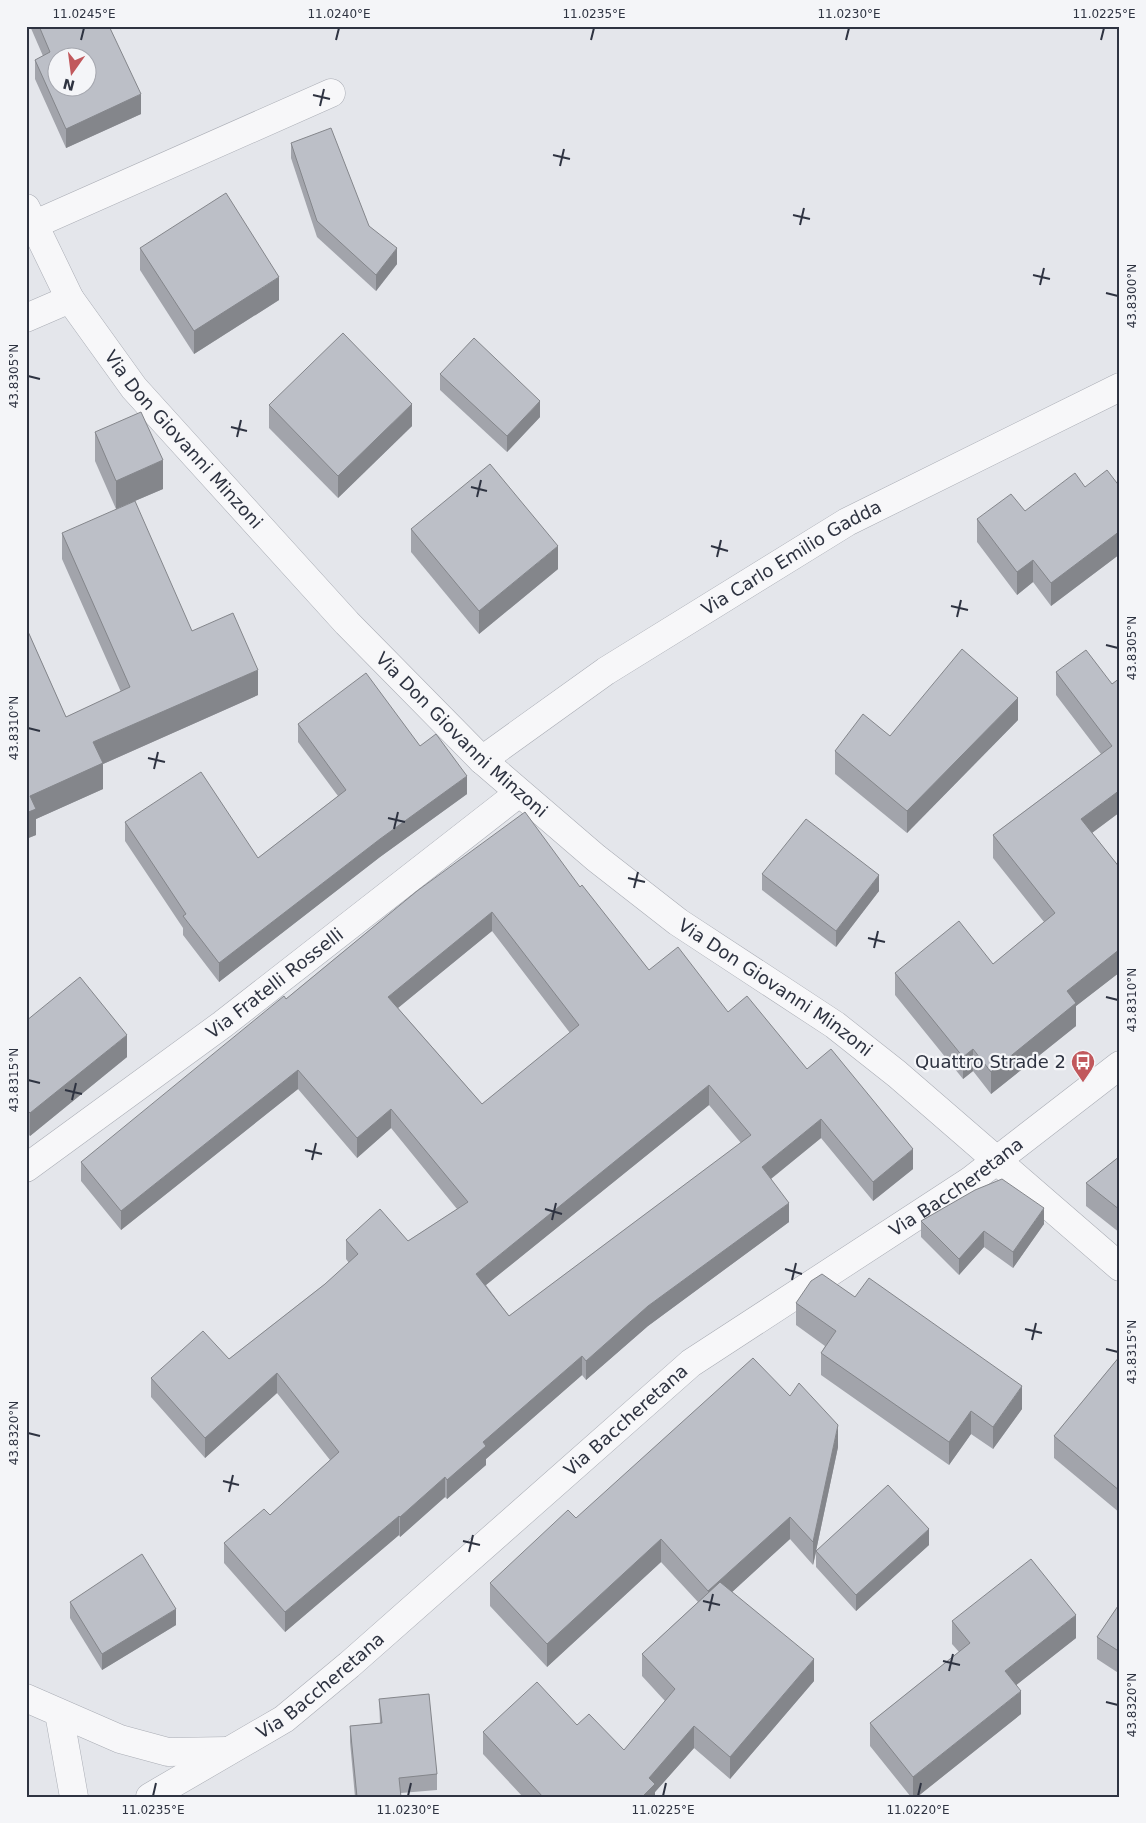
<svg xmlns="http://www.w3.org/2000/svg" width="1146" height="1823" font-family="'DejaVu Sans',sans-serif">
<rect width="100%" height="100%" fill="#e4e6eb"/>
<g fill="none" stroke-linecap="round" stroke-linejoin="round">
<g stroke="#aaadb5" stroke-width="29">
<g id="minor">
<path id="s1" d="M26,208l44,91 64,89 213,235 135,137 114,98 82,64 157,103 62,49 223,193"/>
<path d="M33,225l298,-132"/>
<path d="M26,318l44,-19"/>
<path id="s2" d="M482,760l124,-89 241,-149 273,-135"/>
<path id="s3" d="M26,1168l197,-144 296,-231"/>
<path d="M26,1698l94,41 48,13 60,-1"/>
<path d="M59,1713l15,84"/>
<path id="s4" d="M150,1797l134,-78 65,-54 342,-302 279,-182 150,-116"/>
</g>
</g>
<use href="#minor" stroke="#f7f7f9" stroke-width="28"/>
</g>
<g fill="#a2a4ab" fill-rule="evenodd">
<path d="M30,26h79l32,88 -75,34 -31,-69v-19l8,-4z"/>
<path d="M291,143l78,83 28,38 -21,27 -59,-54 -26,-79z"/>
<path d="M140,248l139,52 -85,54 -54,-84z"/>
<path d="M440,374l100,43 -33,35 -67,-62z"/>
<path d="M269,405l143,21 -74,72 -69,-70z"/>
<path d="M95,432l68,57 -47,20 -21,-48z"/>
<path d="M1085,487h35v67l-69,52 -18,-24 -16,13 -40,-53v-23l48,-8z"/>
<path d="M411,529l147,40 -79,65 -68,-82z"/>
<path d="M62,533l130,98 66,64 -155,69v25l-67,30v16l-10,4v-212l40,90 55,-25 -59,-133z"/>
<path d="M1056,672l56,12 8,-6v134l-28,21 28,35v104l-44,34v20l-85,68 -18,-23 -10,8 -68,-84v-22l98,-9 51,-42 -51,-64v-23l108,-81 -45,-59z"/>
<path d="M1018,720l-111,113 -72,-59v-23l55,-15z"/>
<path d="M298,724l122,22 47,48 -87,63 -161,125 -36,-47v-7l-58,-87v-19l133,36 80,-62 -40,-54z"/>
<path d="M762,874l117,17 -43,56 -74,-57z"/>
<path d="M580,887l69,83 79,42 79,57 106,100 -40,32 -52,-63 -50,41 18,43 -141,104 -62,54 -4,-5 -96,84v6l-39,34 -2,-2 -45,40 -1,-2 -114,97 -61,-69v-20l46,-28 60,-55 -53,-67 -72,65 -54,-61v-19l78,-19 96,-75 24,-21 -3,-4v-19l62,1 49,-32 -66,-81 -34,30 -59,-69 -177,141 -40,-49v-19l205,-163 131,-108zM492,931l78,102 -88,71 -84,-96zM709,1105l32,38 -232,173 -23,-31z"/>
<path d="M26,1021l101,36 -97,79 -4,-4z"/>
<path d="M1120,1156v77l-34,-27v-23z"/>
<path d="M921,1221l123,3 -31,44 -29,-21 -25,28 -38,-38z"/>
<path d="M855,1297l167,112 -29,40 -22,-15 -22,31 -128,-90v-22l4,-7 -29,-21v-22z"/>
<path d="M1120,1356v157l-66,-55v-22z"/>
<path d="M838,1447l-22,104 113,-6 -73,66 -40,-44v-14l-3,12 -23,-26 -58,53 82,89 -84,98 -36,-31 -39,44v5h-132l-40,-43v-22l94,-7 47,25 41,-49 -23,-25v-22l56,-52 -37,-40 -114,105 -57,-61v-23l86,-65z"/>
<path d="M70,1602l106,23 -74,45 -32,-52z"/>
<path d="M1120,1603v71l-23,-15v-22z"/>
<path d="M952,1621l124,17 -60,47 5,29 -104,83h-6l-41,-51v-23l89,-71 -7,-8z"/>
<path d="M379,1699l58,75v16l-36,3v4h-46l-5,-55v-16l30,-3z"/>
</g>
<g fill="#84868b">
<path d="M141,94v20l-75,34v-19z"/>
<path d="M397,248v16l-21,27v-16z"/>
<path d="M279,277v23l-85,54v-23z"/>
<path d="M540,401v16l-33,35v-16z"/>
<path d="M412,404v22l-74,72v-22z"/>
<path d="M163,460v29l-47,20v-28z"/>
<path d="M1120,531v23l-69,52v-23z"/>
<path d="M558,546v23l-79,65v-23z"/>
<path d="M1033,560v22l-16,13v-23z"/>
<path d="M258,670v25l-155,69v25l-67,30v16l-10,4v-26l4,-17 63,-54z"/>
<path d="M1018,698v22l-111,113v-22z"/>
<path d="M467,776v18l-87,63 -161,125v-19l161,-124z"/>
<path d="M1120,790v22l-39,29v-22z"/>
<path d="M879,875v16l-43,56v-16z"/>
<path d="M492,912v19l-104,85v-19z"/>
<path d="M1120,949v23l-44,34v20l-85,68v-22l76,-81z"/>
<path d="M127,1035v22l-97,79v-23z"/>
<path d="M973,1049v22l-10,8v-22z"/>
<path d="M298,1070v19l-177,141v-19z"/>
<path d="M709,1085v20l-233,188v-19z"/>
<path d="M391,1109v19l-34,30v-20z"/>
<path d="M821,1119v19l-59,48v-19z"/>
<path d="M913,1149v20l-40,32v-19z"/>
<path d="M789,1203v19l-141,104 -62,54v-19l62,-55z"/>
<path d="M1044,1208v16l-31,44v-16z"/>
<path d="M984,1231v16l-25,28v-16z"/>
<path d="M582,1356v19l-96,84v6l-39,34v-19l36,-38z"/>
<path d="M277,1373v20l-72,65v-20z"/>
<path d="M1022,1386v23l-29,40v-22z"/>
<path d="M971,1411v23l-22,31v-23z"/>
<path d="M838,1425v22l-25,118v-23z"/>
<path d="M445,1477v20l-45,40v-20z"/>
<path d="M399,1516v19l-114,97v-20z"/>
<path d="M790,1517v22l-82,75v-23z"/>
<path d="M929,1529v16l-73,66v-16z"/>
<path d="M661,1539v23l-114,105v-23z"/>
<path d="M176,1609v16l-74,45v-16z"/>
<path d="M1076,1615v23l-71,56v-23z"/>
<path d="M814,1659v22l-84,98v-22z"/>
<path d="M1021,1691v23l-104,83h-4v-20z"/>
<path d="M694,1726v22l-39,44v5h-13l7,-19z"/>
</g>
<g fill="#bcbfc7" stroke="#84868b" fill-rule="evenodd">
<path d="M39,26h70l32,68 -75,35 -31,-69 15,-8zM58,58h30v30h-30z"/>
<path d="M331,128l38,98 28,22 -21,27 -59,-54 -26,-78z"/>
<path d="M226,193l53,84 -85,54 -54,-83z"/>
<path d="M343,333l69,71 -74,72 -69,-71z"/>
<path d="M474,338l66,63 -33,35 -67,-62z"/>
<path d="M141,412l22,48 -47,21 -21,-49z"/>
<path d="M490,464l68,82 -79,65 -68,-82z"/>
<path d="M1107,470l13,17v44l-69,52 -18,-23 -16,12 -40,-53 34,-25 14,17 50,-38 10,14z"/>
<path d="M135,501l57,130 41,-18 25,57 -165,72 10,21 -73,33 6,13 -10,4v-186l40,90 64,-30 -68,-154z"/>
<path d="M962,649l56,49 -111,113 -72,-60 28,-37 27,22z"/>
<path d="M1086,650l26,34 8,-6v112l-39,29 39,49v81l-53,42 9,12 -85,69 -18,-23 -10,8 -68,-84 64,-52 34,43 62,-51 -62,-78 119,-89 -56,-74z"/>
<path d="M366,673l54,73 16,-12 31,42 -87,63 -161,124 -36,-47 3,-2 -61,-92 76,-50 57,86 88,-68 -48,-66z"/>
<path d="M525,812l55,75 2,-2 67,85 29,-23 50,65 19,-16 60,73 24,-20 82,100 -40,33 -52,-63 -59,48 27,36 -141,103 -62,55 -4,-5 -99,86 3,4 -39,34 -2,-3 -45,40 -1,-1 -114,96 -61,-69 40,-34 6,6 69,-63 -62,-79 -72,65 -54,-60 52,-47 26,28 96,-75 33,-30 -12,-14 34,-31 28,32 60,-39 -77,-93 -34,29 -59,-68 -177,141 -40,-49 203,-166 2,3 131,-108zM492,912l87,113 -97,79 -94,-107zM709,1085l42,50 -242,181 -33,-42z"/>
<path d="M806,819l73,56 -43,56 -74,-57z"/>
<path d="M80,977l47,58 -97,78 -4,-4v-88z"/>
<path d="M1120,1156v54l-34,-27z"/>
<path d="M1002,1179l42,29 -31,44 -29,-21 -25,28 -38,-38 54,-31z"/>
<path d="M822,1274l33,23 14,-19 153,108 -29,41 -22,-16 -22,31 -128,-89 15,-22 -40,-28 15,-22z"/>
<path d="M1120,1356v135l-66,-55z"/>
<path d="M753,1358l37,38 9,-13 39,42 -25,117 -23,-25 -82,74 -47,-52 -114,105 -57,-61 78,-73 8,8z"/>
<path d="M888,1485l41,44 -73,66 -40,-44z"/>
<path d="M142,1554l34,55 -74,45 -32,-52z"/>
<path d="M1031,1559l45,56 -71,56 16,20 -108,86 -43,-54 100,-80 -18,-22z"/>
<path d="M720,1582l94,77 -84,98 -36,-31 -45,52 6,6 -13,13h-99l-60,-65 54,-50 40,43 12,-11 35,36 51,-61 -33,-35z"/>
<path d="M1120,1603v49l-23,-15z"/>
<path d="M429,1694l8,80 -38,4 2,19h-44l-7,-71 32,-3 -3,-24z"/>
</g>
<path fill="none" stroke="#2e3341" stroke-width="2" d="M81,40l3,-12M336,40l3,-12M591,40l3,-12M846,40l3,-12M1101,40l3,-12M313,95l17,4M320,106l4,-17M553,155l17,4M560,166l4,-17M793,215l17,4M800,225l4,-17M1033,275l17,4M1040,285l4,-17M1106,293l12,3M28,376l12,3M231,427l16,4M237,437l4,-17M471,487l16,4M477,497l4,-17M711,546l17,5M717,557l4,-17M951,606l17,4M957,617l4,-17M1106,645l12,3M28,728l12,3M148,758l17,4M154,769l4,-17M388,818l17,4M394,829l4,-17M628,878l17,4M634,888l4,-16M868,938l17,4M874,948l4,-17M1106,997l12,3M28,1080l12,3M65,1090l17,4M72,1100l4,-17M305,1150l17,4M312,1160l4,-17M545,1209l17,5M552,1220l4,-17M785,1269l17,5M792,1280l4,-17M1025,1329l17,4M1032,1340l4,-17M1106,1349l12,3M28,1433l12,3M223,1481l16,4M229,1492l4,-17M463,1541l17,4M469,1552l4,-17M703,1601l17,4M709,1611l4,-17M943,1661l17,4M949,1671l4,-17M1106,1702l12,3M153,1796l3,-13M408,1796l3,-13M663,1796l3,-13M918,1796l3,-13"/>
<defs>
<g id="bus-pin" transform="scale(1.25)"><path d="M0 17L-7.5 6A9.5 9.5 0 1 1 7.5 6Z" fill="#c1585c" stroke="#f4f5f8"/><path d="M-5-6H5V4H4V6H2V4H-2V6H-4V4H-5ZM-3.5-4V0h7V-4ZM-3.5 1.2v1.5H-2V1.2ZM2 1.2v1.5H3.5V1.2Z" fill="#fff"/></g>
</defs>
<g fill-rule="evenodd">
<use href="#bus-pin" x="1083" y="1062"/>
</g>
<g text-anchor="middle" stroke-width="4.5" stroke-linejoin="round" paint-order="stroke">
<g font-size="18" fill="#2e3341" stroke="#f4f5f8">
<text dy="6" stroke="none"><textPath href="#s1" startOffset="282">Via Don Giovanni Minzoni</textPath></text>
<text dy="6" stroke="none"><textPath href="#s2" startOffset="370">Via Carlo Emilio Gadda</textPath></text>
<text dy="6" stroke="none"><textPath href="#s1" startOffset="688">Via Don Giovanni Minzoni</textPath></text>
<text dy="6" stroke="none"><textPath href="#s3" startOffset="310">Via Fratelli Rosselli</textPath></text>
<text dy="6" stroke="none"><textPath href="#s1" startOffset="1092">Via Don Giovanni Minzoni</textPath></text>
<text dy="6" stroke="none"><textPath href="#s4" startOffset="1014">Via Baccheretana</textPath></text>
<text dy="6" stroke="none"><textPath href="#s4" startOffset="609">Via Baccheretana</textPath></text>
<text dy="6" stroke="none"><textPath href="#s4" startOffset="204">Via Baccheretana</textPath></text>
</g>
<g font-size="18" fill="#2e3341" stroke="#f4f5f8" text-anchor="end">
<text x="1066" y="1068">Quattro Strade 2</text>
</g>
</g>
<rect width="1146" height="1823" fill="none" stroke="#f4f5f8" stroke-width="55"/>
<g transform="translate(72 72) rotate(194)"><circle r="24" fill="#f4f5f8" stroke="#a5a7af"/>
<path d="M0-4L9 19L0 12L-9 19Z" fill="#c1585c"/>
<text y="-8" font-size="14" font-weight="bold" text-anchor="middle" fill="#2e3341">N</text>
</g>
<rect x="28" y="28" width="1090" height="1768" fill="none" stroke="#2e3341" stroke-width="2"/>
<g font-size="12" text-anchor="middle" fill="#2e3341">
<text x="84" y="18">11.0245°E</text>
<text x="339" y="18">11.0240°E</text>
<text x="594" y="18">11.0235°E</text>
<text x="849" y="18">11.0230°E</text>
<text x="1104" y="18">11.0225°E</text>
<text transform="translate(1132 296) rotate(-90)" y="4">43.8300°N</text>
<text transform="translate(14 376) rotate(-90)" y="4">43.8305°N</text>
<text transform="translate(1132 648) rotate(-90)" y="4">43.8305°N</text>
<text transform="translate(14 728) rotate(-90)" y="4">43.8310°N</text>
<text transform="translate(1132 1000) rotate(-90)" y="4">43.8310°N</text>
<text transform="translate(14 1080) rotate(-90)" y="4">43.8315°N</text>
<text transform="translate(1132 1352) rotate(-90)" y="4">43.8315°N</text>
<text transform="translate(14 1433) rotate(-90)" y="4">43.8320°N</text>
<text transform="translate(1132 1705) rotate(-90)" y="4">43.8320°N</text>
<text x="153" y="1814">11.0235°E</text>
<text x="408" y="1814">11.0230°E</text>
<text x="663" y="1814">11.0225°E</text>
<text x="918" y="1814">11.0220°E</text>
</g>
</svg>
